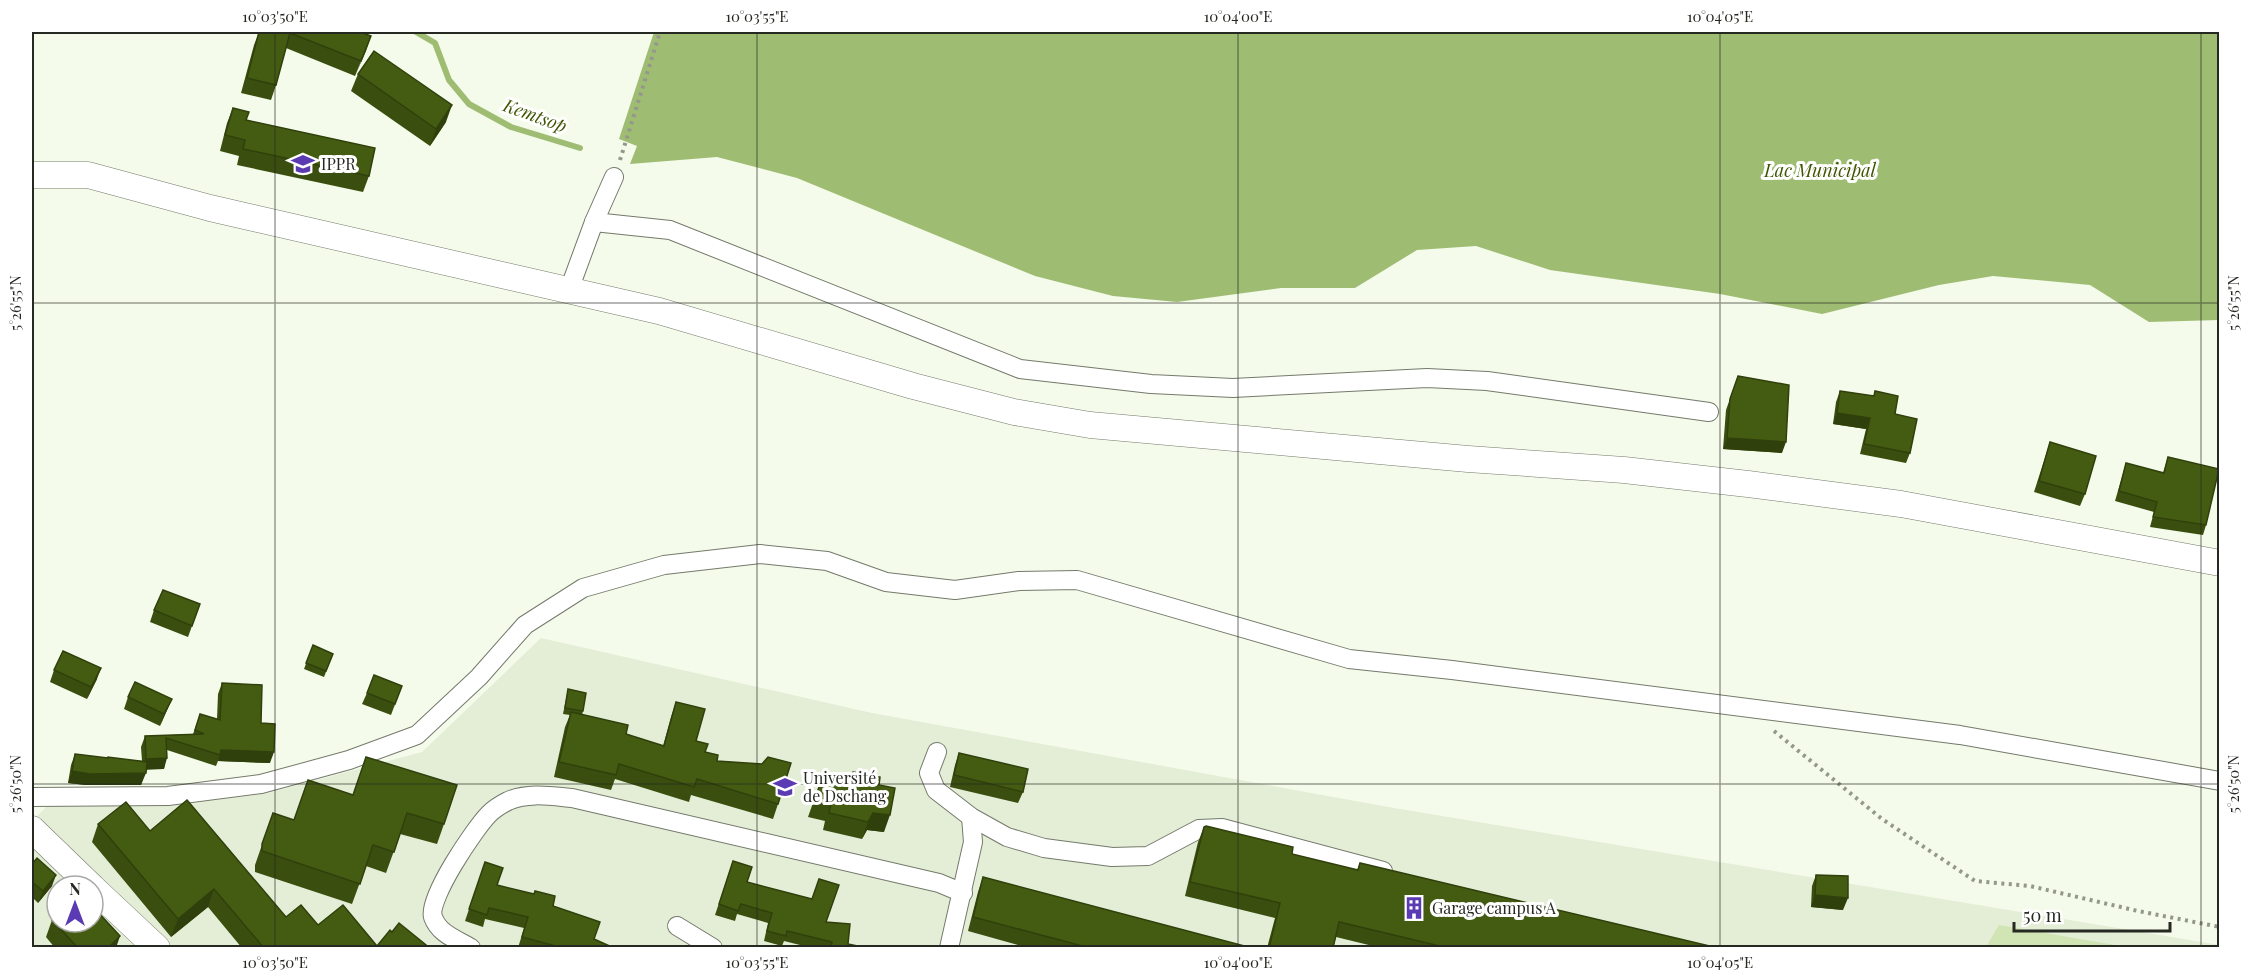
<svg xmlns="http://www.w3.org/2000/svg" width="2251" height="979" font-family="'Playfair Display',serif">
<rect width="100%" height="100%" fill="#f4fbea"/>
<path fill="#e4eed7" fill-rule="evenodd" d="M541,638l331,75 522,95 826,137 -1,3h-2187v-127l15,-15 132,-1 89,-12 154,-41zM57,886h36v36h-36z"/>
<path fill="#d0e4b4" d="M1999,925l128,22h-141z"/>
<path fill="#9fbc73" d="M654,32h1565v288l-70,2 -59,-37 -97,-9 -54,9 -117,29 -102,-20 -170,-24 -74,-24 -59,4 -62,38h-74l-104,14 -64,-6 -78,-20 -238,-98 -80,-21 -87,7 7,-18 -18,-7z"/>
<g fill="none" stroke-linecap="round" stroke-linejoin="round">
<path stroke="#9fbc73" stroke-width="6" d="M416,32l19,11 14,37 20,24 42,23 69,21"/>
<g stroke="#747a6b" stroke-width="20">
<g id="street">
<path d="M594,222l76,8 350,139 131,15 82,4 194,-10 60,3 222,31"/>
<path d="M569,290l25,-68 20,-45"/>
<path d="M937,752l-8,21 7,17 35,27 36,20 37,11 68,9 36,-1 51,-27 23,-1 161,43"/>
<path d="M32,797l136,-1 93,-12 88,-24 68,-25 62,-58 46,-52 58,-37 81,-23 96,-11 67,7 59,21 69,8 64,-9 58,-1 272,79 103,11 508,65 260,46"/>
<path d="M677,926l36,22"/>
<path d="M471,948c-15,-9 -32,-14 -38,-31 -6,-18 42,-89 56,-103 5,-5 13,-10 19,-13 20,-9 43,-5 64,-3l367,85 24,10"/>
<path d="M949,948l24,-106 -2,-25"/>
</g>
</g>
<g stroke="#747a6b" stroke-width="27">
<g id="secondary">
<path d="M32,175h56l122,33 449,103 254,75 101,26 76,13 378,34 156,11 124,14 153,20 319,59"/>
<path d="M32,829l59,57"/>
<path d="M93,888l64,60"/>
</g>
</g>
<g stroke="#94988c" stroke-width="4" stroke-dasharray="3 4.5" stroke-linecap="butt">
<path d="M620,160l40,-128"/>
<path d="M1774,731l108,88 93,62 55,5 108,25 82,16"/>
</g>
<use href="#street" stroke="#fff" stroke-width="18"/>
<use href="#secondary" stroke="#fff" stroke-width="26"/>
</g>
<g fill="#3a4f0f">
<path d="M259,32l112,4 -16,40 -69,-28 -10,37 -5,15 -30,-7 13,-48z"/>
<path d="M358,74l88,48 -16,24 -79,-55z"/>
<path d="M233,108l13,12 123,56 -6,16 -126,-27 2,-9 -19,-5 7,-28z"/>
<path d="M1738,376l44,77 -59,-4 3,-39z"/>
<path d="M1840,391l34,5 1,-5 20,23 15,39 -4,10 -46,-9 6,-25 -33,-5 3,-22z"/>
<path d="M2050,442l35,52 -5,12 -46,-14z"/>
<path d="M2168,457l38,68 -3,10 -53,-8 4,-15 -39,-11 11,-38 37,10z"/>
<path d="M200,604l-12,33 -38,-15 4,-12z"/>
<path d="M313,645l20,9 -9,23 -20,-8z"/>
<path d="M54,670l43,9 -10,20 -37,-17z"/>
<path d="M222,683l39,40 9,40 -52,-2 -2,5 -49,-16 -3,19h-18l-5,16h-55l-18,-2 3,-18 4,-11 33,4 34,3 -1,-14 4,-11 48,-2 7,-20 17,5 1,-25z"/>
<path d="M402,686l-11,29 -29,-11 5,-11z"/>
<path d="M568,689l15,22 -1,4 44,19 37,12 8,-29 5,-15 20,39 9,11 12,9 61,43 -5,15 -82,-24 -2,7 -74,-23 -4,11 -57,-13 11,-50 5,-12 -7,-1z"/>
<path d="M128,697l44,2 -12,27 -36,-17z"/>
<path d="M959,753l64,39 -5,11 -68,-16 5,-22z"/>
<path d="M366,757l78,67 -7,20 -37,-10 -14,39 -20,-7 -14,38 -97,-32v-7l18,-52 21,7 14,-40 45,15z"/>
<path d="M849,783l30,2 5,47 -17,-2 -5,9 -39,-9 2,-9 -17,-4 6,-17z"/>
<path d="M98,824l52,7 136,86 32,8 59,21 15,-14 34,13 -1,3h-183l-34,-41 -37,30 -79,-95z"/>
<path d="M1204,827l88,27 65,16 3,-7 358,85h-337l-45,-11 -3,11h-66l8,-30 -90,-22 13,-54z"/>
<path d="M733,861l14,21 79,40 22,22 19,4h-55l-28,-7 -2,5 -18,-5 4,-18 -31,-9 -2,7 -20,-6z"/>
<path d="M485,862l12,23 56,21 41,33 20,9h-96l6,-20 -39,-9 -2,8 -18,-6z"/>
<path d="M32,864l20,22 -14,17 -6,-6z"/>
<path d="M1816,875l27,35 -32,-3 1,-21z"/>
<path d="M983,877l269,71h-223l-61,-17 10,-39z"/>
<path d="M52,920l64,28h-61l-9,-11z"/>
</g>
<g fill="#30400c">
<path d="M371,36l-5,15 -11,25z"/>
<path d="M452,105l-6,17 -16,24 6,-17z"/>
<path d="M1837,413l33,5 -4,11 -33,-5z"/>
<path d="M1727,438l59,4 -4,11 -59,-4z"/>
<path d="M101,668l-4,11 -10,20 4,-12z"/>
<path d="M172,699l-5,11 -7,16 4,-12z"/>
<path d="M221,750l53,2 -4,11 -52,-2z"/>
<path d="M167,758l-3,11 -22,1 4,-11z"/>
<path d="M72,771l74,2 -5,12h-55l-18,-2z"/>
<path d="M873,813l17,2 -6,17 -17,-2 -5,9 6,-17z"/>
<path d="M56,875l-4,11 -14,17 5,-12z"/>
<path d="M214,889l-6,18 -37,30 7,-18z"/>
<path d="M1815,895l33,3 -5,12 -32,-3z"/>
<path d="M120,936l-4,12h-8z"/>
</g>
<g fill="#445c11" stroke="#30400c" stroke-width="1.5">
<path d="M259,32h101l11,4 -10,25 -71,-28 -14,52 -29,-7z"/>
<path d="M374,51l78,54 -16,24 -78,-55z"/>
<path d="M233,108l16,4 -3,8 129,28 -6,28 -126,-27 2,-9 -20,-5z"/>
<path d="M1738,376l51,9 -3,57 -59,-4 3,-39z"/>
<path d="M1840,391l34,5 1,-5 23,5 -3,18 22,5 -7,34 -46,-9 6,-26 -33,-5z"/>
<path d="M2050,442l46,14 -11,38 -46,-13z"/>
<path d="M2168,457l51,12 -13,56 -53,-8 4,-15 -38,-11 7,-28 38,10z"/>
<path d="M163,590l37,14 -8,22 -38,-16z"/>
<path d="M313,645l20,9 -7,17 -20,-8z"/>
<path d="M63,651l38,17 -10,19 -37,-17z"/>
<path d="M374,675l28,11 -7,18 -28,-11z"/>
<path d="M135,682l37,17 -8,15 -36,-17z"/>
<path d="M222,683l40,2 -1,38 14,1 -1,28 -53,-2 -1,5 -54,-17 1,20 -21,1 -1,-23 59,-2 -9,-4 5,-16 20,6z"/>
<path d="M568,689l18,4 -3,18 -18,-3z"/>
<path d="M676,702l29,7 -9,32 12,3 -3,8 13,3 -1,6 45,3 6,-7 23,6 -13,41 -81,-25 -3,8 -75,-23 -3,11 -57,-13 12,-50 57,13 -2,9 38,12z"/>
<path d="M959,753l69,16 -5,23 -69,-17z"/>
<path d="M75,754l33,4v-1l39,5 -1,11 -56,1 -18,-3z"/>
<path d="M366,757l91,28 -13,39 -37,-11 -13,39 -21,-7 -13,39 -98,-33v-7l11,-31 21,7 14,-40 45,15z"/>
<path d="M853,772l27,5 -1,8 16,3 -5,27 -17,-2 -5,9 -39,-9 2,-9 -17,-4 9,-23 26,6z"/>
<path d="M187,800l99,117 15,-12 17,20 25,-20 34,41 13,-16 2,2 7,-9 27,22 -2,3h-160l-50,-59 -36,30 -80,-95 28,-22 24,29z"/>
<path d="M1206,826l87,21 -1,7 66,16 2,-7 358,85h-270l-109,-26 -6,26h-64l11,-45 -90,-21 14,-55z"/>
<path d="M37,858l19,17 -13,16 -11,-9v-18z"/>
<path d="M733,861l19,6 -5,15 65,17 7,-20 20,6 -13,37 24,2 -2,20 19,4h-36l1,-6 -45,-11 -1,5 -19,-5 5,-18 -31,-9 -3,7 -19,-7z"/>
<path d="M485,862l18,6 -6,17 37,9 1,-3 20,5 -2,10 47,16 -6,17 20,9h-51l-41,-11 6,-20 -39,-9 -2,7 -18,-6z"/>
<path d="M1816,875l32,1v22l-33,-3z"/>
<path d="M983,877l269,71h-162l-117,-31z"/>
<path d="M96,910l24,26 -12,12h-30l-26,-28 5,-4v6h36v-9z"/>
</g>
<path fill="none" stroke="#262822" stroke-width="1.5" stroke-opacity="0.45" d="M275,32v916M757,32v916M1238,32v916M1720,32v916M2201,32v916M32,303h2188M32,784h2188"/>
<defs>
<g id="university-bare" transform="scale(1.8)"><path d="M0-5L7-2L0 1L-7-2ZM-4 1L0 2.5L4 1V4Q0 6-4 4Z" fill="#5a3bb3" stroke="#fff" stroke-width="2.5" paint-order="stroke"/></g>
<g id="building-bare" transform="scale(1.8)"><path d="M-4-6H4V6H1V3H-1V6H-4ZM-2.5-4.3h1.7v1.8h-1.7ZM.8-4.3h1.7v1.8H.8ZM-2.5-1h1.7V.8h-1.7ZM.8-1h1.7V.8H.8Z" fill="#5a3bb3" stroke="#fff" stroke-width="2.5" paint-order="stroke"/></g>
</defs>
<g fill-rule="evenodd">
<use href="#university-bare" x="303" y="164"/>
<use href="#university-bare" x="785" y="787"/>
<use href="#building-bare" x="1414" y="908"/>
</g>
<g text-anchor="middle" stroke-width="6" stroke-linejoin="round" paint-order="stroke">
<g font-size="16" fill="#262822" stroke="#fff" text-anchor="start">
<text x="321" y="170">IPPR</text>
<text x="803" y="784">Université<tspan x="803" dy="18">de Dschang</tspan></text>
<text x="1432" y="914">Garage campus A</text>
</g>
<g font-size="18" font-style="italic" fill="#3e5601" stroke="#fff">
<text transform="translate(535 116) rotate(20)" y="6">Kemtsop</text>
<text x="1820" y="177">Lac Municipal</text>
</g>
</g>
<rect width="2251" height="979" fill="none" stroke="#ffffff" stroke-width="66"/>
<g transform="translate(75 904)"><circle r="28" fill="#ffffff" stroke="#a8a9a7" stroke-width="1.5"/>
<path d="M0-4.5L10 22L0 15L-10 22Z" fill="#5a3bb3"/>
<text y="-9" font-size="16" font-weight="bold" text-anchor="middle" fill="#262822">N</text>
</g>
<path d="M2014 922v9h156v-9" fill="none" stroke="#262822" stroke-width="3"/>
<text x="2023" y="922" font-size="18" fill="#262822" stroke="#ffffff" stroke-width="4.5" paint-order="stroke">50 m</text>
<rect x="33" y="33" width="2185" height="913" fill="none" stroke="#262822" stroke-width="2"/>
<g font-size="15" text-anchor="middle" fill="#262822">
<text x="275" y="22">10°03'50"E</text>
<text x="757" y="22">10°03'55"E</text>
<text x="1238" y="22">10°04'00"E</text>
<text x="1720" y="22">10°04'05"E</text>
<text transform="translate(16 303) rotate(-90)" y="5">5°26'55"N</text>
<text transform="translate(2234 303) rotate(-90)" y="5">5°26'55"N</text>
<text transform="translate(16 784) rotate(-90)" y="5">5°26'50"N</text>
<text transform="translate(2234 784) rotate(-90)" y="5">5°26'50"N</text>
<text x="275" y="968">10°03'50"E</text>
<text x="757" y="968">10°03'55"E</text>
<text x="1238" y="968">10°04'00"E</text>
<text x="1720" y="968">10°04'05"E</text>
</g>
</svg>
